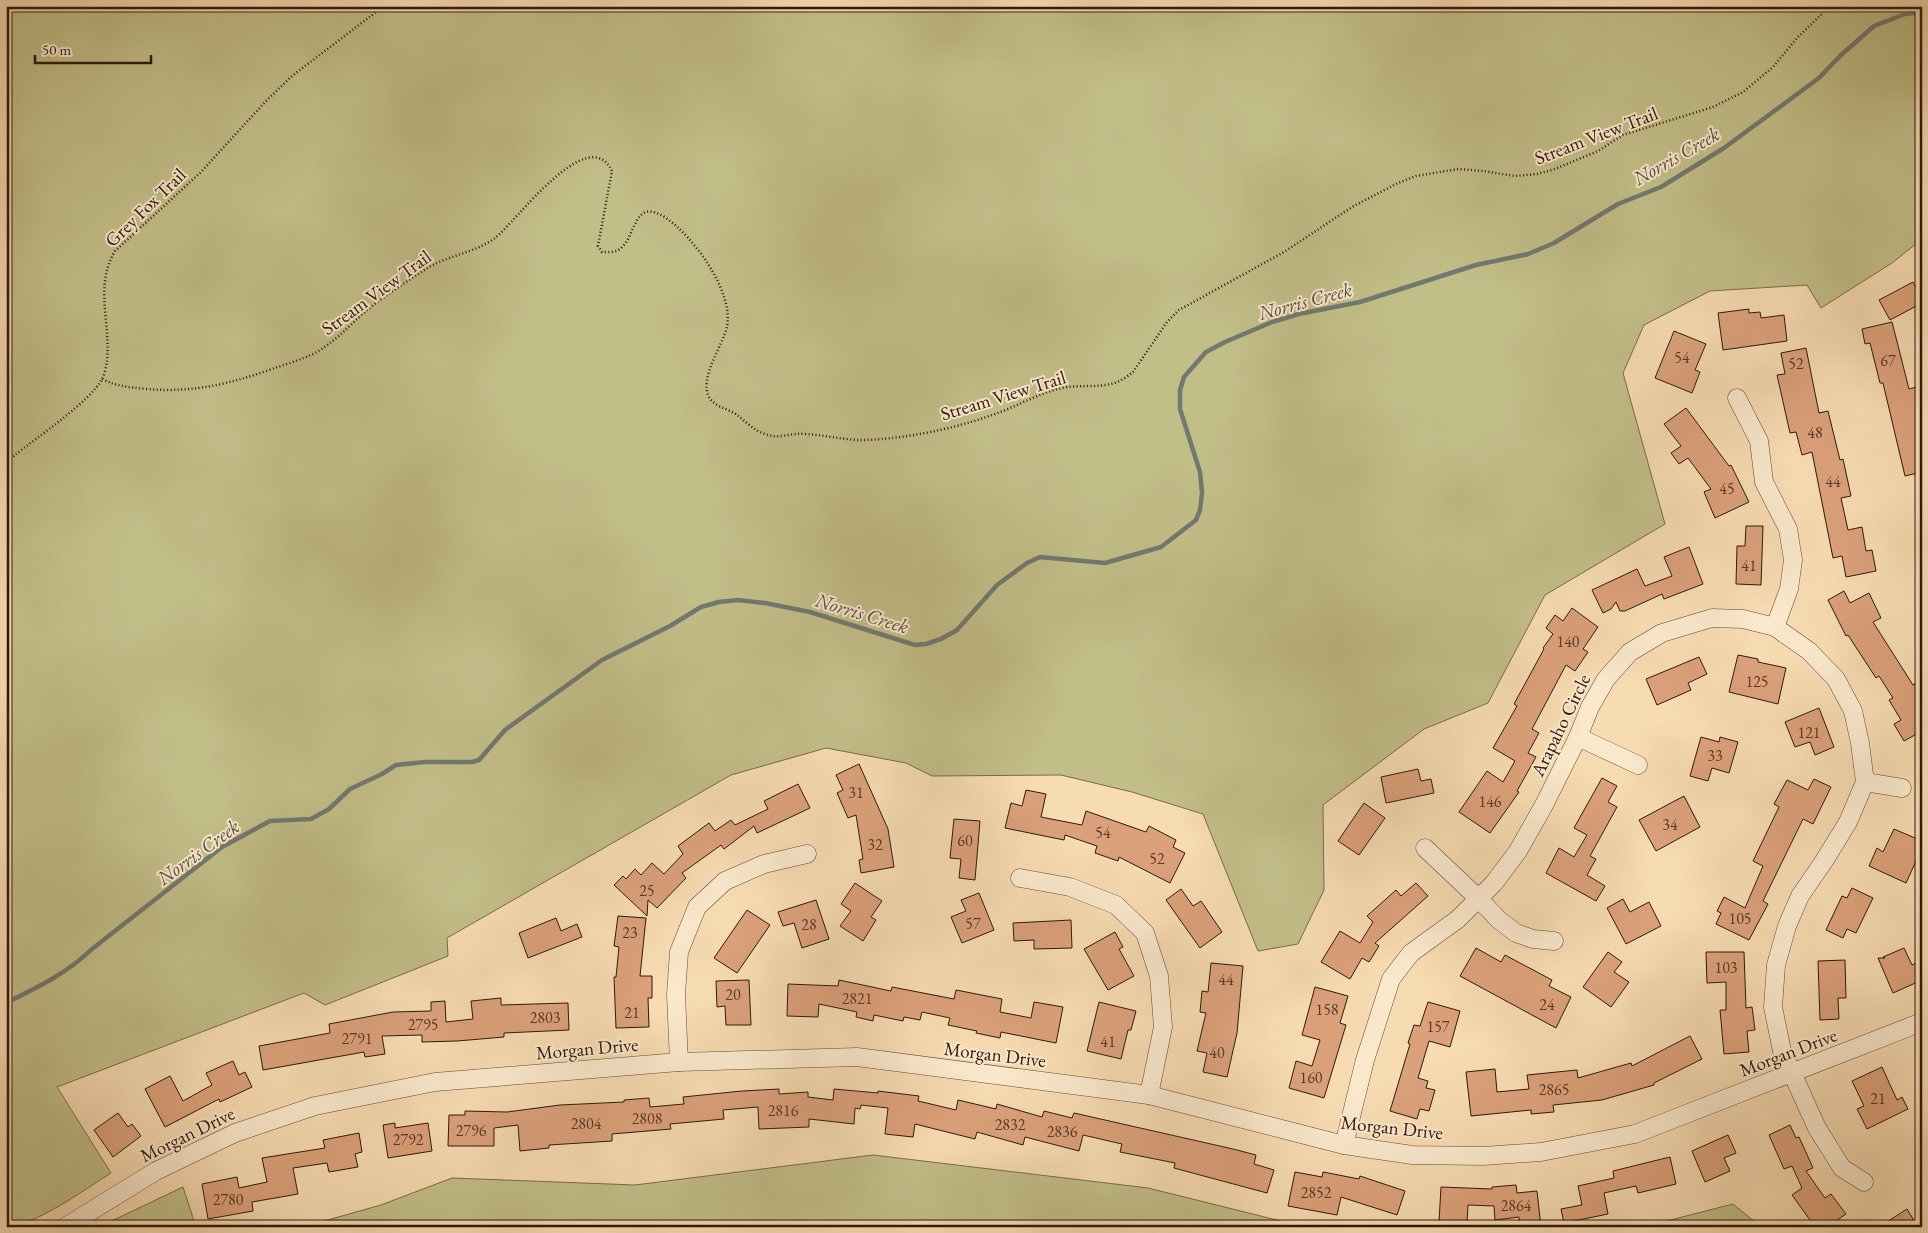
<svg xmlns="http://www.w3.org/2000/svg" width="1928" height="1233" font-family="'EB Garamond',serif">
<rect width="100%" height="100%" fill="#f7dbb1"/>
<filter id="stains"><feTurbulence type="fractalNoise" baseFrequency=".004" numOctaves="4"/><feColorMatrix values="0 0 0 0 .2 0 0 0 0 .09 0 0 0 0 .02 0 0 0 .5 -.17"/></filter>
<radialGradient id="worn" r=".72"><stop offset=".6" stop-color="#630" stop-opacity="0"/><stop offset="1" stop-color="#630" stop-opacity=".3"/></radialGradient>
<g fill="#c2be88" stroke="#786b4a">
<path d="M6,6h1916v233l-30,24 -71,45 -14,-23 -97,6 -66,34 -21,48 42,151 -120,71 -57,108 -64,26 -101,76 1,85 -26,54 -40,7 -55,-137 -71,-22 -71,-17 -129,1 -26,-13 -80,-15 -95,27 -284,163 1,18 -123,49 -21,-12 -247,94 54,86c-24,15 -78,54 -105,54z"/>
<path d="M873,1155l275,33 157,39h-1002l78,-22 71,-27 183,7z"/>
<path d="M183,1187l13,40h-97z"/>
<path d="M1733,1204l28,23h-118z"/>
</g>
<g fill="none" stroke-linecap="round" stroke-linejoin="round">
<path stroke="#717970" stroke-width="4.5" d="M6,1003c32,-16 60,-29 86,-54l130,-102 48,-26 41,-2 18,-10 21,-20 32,-15 14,-9 29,-3h47l7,-2 26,-30 97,-70 68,-34 31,-19 18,-5 19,-2 27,3 45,9 105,33 11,-1 15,-5 16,-9 40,-45 30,-22 13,-6 65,6 56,-16 35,-27 4,-10 2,-17 -2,-21 -20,-63v-19l4,-13 22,-25 19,-10 47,-20 27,-8 61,-12 116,-37 52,-11 26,-11 64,-39 43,-17 63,-39 95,-70 21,-22 34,-30 31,-12 17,-2"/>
</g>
<g fill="#dba17a" stroke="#2e180d">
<path d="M1913,282l9,16v5l-32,17 -11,-20z"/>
<path d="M1749,309v4l11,-1 1,6 23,-3 3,26 -64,9 -5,-37z"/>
<path d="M1892,322l17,67 11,-3 2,9v77l-17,4 -22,-93h-3l-10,-40 -5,1 -3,-15z"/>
<path d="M1674,331l32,13 -11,26 5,2 -8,21 -37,-15z"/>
<path d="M1806,348l13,65 9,-2 12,49 3,-1 8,37 -10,2 7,32 14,-3 4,24 6,-1 4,21 -30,6 -4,-21 -9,2 -21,-106 -10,3 -6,-23 -6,1 -13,-58 8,-1 -4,-21z"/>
<path d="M1686,408l43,58 2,-1 18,37 -34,16 -11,-26 7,-3 -23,-31 -9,6 -8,-11 10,-7 -17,-22z"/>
<path d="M1746,526h17l-2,59 -25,-1 1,-38h8z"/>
<path d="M1689,547l14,37 -39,15 -2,-5 -37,17h-5l-4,-9 -5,7 -8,4 -11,-23 45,-21 8,17 27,-10 -8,-19z"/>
<path d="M1844,591l6,12 19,-10 12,25 -8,4 40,63 9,-5v51l-18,10 -10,-17 7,-4 -12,-20 4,-2 -14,-22 -3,2 -28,-43 -2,1 -18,-36z"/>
<path d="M1572,608l26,19 -15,22 5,3 -13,19 -9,-6 -34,64 7,4 -11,20 8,4 -19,34 2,1 -29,41 -31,-21 28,-41 16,11 12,-21 -22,-13 24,-42 -3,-2 30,-55 -1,-1 10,-14 -7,-6 9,-13 8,6z"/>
<path d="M1738,655l20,4v3l28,6 -8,36 -49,-12z"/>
<path d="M1699,657l8,17 -19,9 3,7 -34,15 -11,-26z"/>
<path d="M1819,708l15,39 -19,8 -5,-13 -15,5 -10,-25z"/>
<path d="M1701,737l18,5 1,-5 18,5 -9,31 -17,-5 -4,13 -18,-5z"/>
<path d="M859,764l29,65 6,38 -33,6 -2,-13 4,-1 -7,-44 -8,3 -11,-25 6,-3 -7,-15z"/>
<path d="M1418,769l3,12 10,-2 3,14 -48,10 -5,-26z"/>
<path d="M1602,778l15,8 -9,16 9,5 -27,49 6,3 -9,16 18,11 -9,15 -50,-28 13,-25 15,9 13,-22 -13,-7z"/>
<path d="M1814,779l17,8 -18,37 -10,-5 -40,82 5,3 -19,36 -33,-16 5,-11 -4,-2 7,-14 21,11 18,-42 -10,-5 26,-54 -5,-3 13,-24 21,10z"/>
<path d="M798,784l12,24 -53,25 -3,-7 -30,23 -3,-4 -39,28 4,5 -29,30 -9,-8 -1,16 -33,-31 9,-9 3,3 9,-10 6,6 11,-12 12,11 19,-20 -5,-8 31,-23 6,8 16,-11 4,5 33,-16 -4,-8z"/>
<path d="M1026,790l20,4 -5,23 41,8 4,-14 60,21 3,-6 27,14 -3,7 12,6 -15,30 -51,-26 -1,4 -23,-8 2,-7 -32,-11 -1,5 -59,-12 6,-25 11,3z"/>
<path d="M1684,796l16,31 -44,24 -17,-31z"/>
<path d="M1364,803l21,15 -26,37 -21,-14z"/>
<path d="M954,819l26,2 -5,59 -16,-2 2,-19 -11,-1z"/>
<path d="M1894,829l28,12v7l-16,35 -37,-17 8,-18 6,4z"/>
<path d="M855,883l27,18 -11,16 5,3 -13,21 -23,-15 11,-15 -10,-7z"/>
<path d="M1416,883l12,13 -53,47 4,3 -10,16 -7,-4 -12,21 -29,-17 19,-31 20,12 13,-21 -6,-6 29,-26 5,6z"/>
<path d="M1852,888l21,10 -17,35 -9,-4 -4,9 -17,-8 16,-34 5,2z"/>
<path d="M1181,889l12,17 8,-5 21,31 -22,16 -34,-48z"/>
<path d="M979,893l15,37 -32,13 -11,-26 15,-6 -5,-11z"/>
<path d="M1623,899l7,13 19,-10 12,24 -35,18 -19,-36z"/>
<path d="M816,900l13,39 -27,9 -8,-25 -11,3 -5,-14z"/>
<path d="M747,910l23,15 -33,48 -23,-15z"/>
<path d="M618,916l28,2 -6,58h12v22h-4l1,29 -33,1 -2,-51h2l3,-30 -5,-1z"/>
<path d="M556,918l5,13 16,-7 5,13 -54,21 -9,-25z"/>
<path d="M1071,920l1,28 -38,1v-9l-20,1 -1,-18z"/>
<path d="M1115,932l8,15 -4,2 15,27 -26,14 -24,-41z"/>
<path d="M1476,948l25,14 4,-7 47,25 -3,6 22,11 -15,31 -96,-52z"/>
<path d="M1904,948l8,17 10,-5v20l-29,13 -15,-35h7l-2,-1z"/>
<path d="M1608,952l14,10 -8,10 15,10 -18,25 -28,-20z"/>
<path d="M1706,952h38l2,56 6,-1 3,23 -8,1 2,21 -25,2 -4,-44h6v-28l-19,1z"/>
<path d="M1845,960l1,38h-8l1,21 -19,1 -2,-59z"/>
<path d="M1211,963l32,3 -6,67 -10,44 -24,-5 4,-19 -10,-2 9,-38 -6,-1 2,-21 6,1z"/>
<path d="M749,980l2,45h-25l-1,-19 -8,1 -1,-26z"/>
<path d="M839,980l52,11 1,-4 62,12 2,-9 46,9 -2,13 31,6 3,-16 29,5 -7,36 -55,-11 -1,6 -24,-5 1,-2 -29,-6 2,-7 -28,-6 -2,8 -16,-3 -1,4 -29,-6 -1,6 -17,-4 1,-5 -38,-8 -1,13 -31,-1 1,-32 50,2z"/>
<path d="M1315,987l33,9 -8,27 6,2 -22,73 -35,-10 7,-27 16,5 8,-26 -18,-5z"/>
<path d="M501,998v7l67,-2 1,27 -65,3v4l-47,4 -35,1v-7l-40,1 3,18 -20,3 -1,-5 -101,18 -4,-24 71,-13 -1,-9 64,-12 38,-1v-9l14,-1 1,21 27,-3 -2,-18z"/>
<path d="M1099,1002l37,9 -5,19h-3l-7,29 -34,-8z"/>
<path d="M1428,1002l32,9 -10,36 -21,-6 -11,37 10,3 -2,7 9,2 -6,21 -9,-2 -3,10 -27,-8 20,-67 -2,-1 6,-18 6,1z"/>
<path d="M1690,1036l12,23 -48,24v2l-52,15 -49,5 1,7 -23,2v-4l-60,6 -5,-44 29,-3 2,23 32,-3 -2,-14 50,-5 1,8 53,-15 1,3z"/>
<path d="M233,1061l6,14 6,-3 7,15 -32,15 -1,-3 -54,28 -20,-38 25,-13 13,25 29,-16 -6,-12z"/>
<path d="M1882,1067l15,33 5,-3 6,12 -41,20 -10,-20 7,-3 -12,-25z"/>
<path d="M779,1089v5l29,-2v5l25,3 1,-11 44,4v-2l41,5 -1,5 38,9 2,-10 38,9 1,-5 45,13 2,-6 28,7 2,-5 159,36 23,6 -2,9 20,6 -7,23 -93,-25 1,-5 -55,-11 2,-8 -39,-9 -4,16 -54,-14 -2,8 -46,-13 -2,7 -60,-15 -2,13 -28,-3 3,-26 -27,-3 -1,4 -5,-1 -1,16 -45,-5v8l-50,2 -1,-22 -35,3 1,9 -54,5 1,5 -59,5v7l-63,4v3l-29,3 -2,-26 -24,3v18h-46l1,-31h16v-4l42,1 53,-7 64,-3v-2l25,-2 1,9 34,-3 -1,-7 59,-6z"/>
<path d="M118,1113l10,14 4,-3 9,12 -28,21 -19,-27z"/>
<path d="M395,1123v5l33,-5 4,28 -44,7 -5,-33z"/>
<path d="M1790,1125l6,13 3,-1 14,31 -7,3 19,27 6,-4 15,20 -19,13h-12l-23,-32 10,-7 -10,-22 -8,3 -15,-34z"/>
<path d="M359,1133l3,19 -7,2 3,13 -29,5 -2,-9 -34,5 5,26 -46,8 1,9 -45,8 -6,-35 35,-7 2,11 28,-6 -5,-24 63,-10 -2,-8z"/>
<path d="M1728,1135l8,18 -12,5 6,13 -25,11 -13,-31z"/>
<path d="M1670,1157l6,27 -38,9 -2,-7 -32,7 4,21 -44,9 -3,-14 21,-4 -4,-19 36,-8 -1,-7z"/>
<path d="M1295,1172l27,5 1,-5 36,7 1,-3 45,15 -8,24 -56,-18 -4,18 -49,-9z"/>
<path d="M1516,1185l1,8 20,-2 4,36h-21l-1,-10 -24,3 -1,-14 -26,-1 -1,19 -28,-2 2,-35 51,2v-2z"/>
<path d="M1907,1209l11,18h-39z"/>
</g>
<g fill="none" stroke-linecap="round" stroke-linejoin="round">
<g stroke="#604936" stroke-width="19">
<g id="minor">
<path d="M1737,398l22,43 5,41 24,47 5,31 -4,29 -14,38"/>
<path d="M1578,737l60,28"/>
<path d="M1865,782l37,6"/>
<path d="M1425,848l53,50 21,22 17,13 17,6 21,2"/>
<path d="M1020,878l50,9 46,18 29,28 14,43 4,51 -14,68"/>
<path d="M679,1062l-3,-68 3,-42 18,-45 28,-26 39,-17 43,-10"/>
<path d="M1344,1145l21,-85 26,-81 20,-26 47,-34 36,-36 24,-32 26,-46 34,-68 12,-30 16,-28 24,-27 32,-19 50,-15 31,1 32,8 34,24 27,28 17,32 7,32 5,39 -17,40 -24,39 -24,35 -13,30 -11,39 -3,42 9,44 35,77 25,40 22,14"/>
<path d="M65,1227l91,-56 79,-38 80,-27 120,-24 244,-20 178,-5 292,38 195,50 68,10 71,1 58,-4 94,-18 287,-112"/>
</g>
</g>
<g stroke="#2e180d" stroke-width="2.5" stroke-dasharray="1 2.5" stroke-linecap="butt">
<path d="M102,379c16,8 27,8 44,10 47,4 83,-5 126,-20 14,-5 29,-9 43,-16 20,-11 35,-28 52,-43 19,-15 39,-28 59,-41 22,-14 49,-16 69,-31 20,-15 93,-117 117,-67l-14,75 4,6c6,0 12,1 18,-3 17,-13 13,-53 46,-31 27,18 68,74 61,108 -4,20 -28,51 -18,71 5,9 16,11 25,16 11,7 18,17 31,21 14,6 26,-2 41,0 17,1 34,5 52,6 43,0 96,-11 137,-26 20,-7 39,-18 59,-24 20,-7 41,-1 60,-7 7,-2 14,-7 19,-11l34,-50 12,-12 105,-58 68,-45 46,-24 18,-7 42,-7 25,2 32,5 22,-2 18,-5 43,-18 25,-16 90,-28 30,-15 30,-25 24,-29 33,-32"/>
<path d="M6,464l9,-9c21,-17 76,-54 87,-76 3,-5 4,-13 5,-18 4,-39 -13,-74 8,-110l85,-78 66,-72 26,-25 92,-70"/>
</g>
<use href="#minor" stroke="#fae8cc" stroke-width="18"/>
</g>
<g text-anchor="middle" stroke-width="4" stroke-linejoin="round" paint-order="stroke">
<g font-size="16" fill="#593a28">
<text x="1682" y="363">54</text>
<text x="1888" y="366">67</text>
<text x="1796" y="369">52</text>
<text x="1815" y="438">48</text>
<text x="1833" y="487">44</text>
<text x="1727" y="494">45</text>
<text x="1749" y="571">41</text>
<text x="1568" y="647">140</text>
<text x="1757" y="687">125</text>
<text x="1809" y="738">121</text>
<text x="1715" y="761">33</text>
<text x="856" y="798">31</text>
<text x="1490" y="807">146</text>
<text x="1670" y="830">34</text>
<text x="1103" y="838">54</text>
<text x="965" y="846">60</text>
<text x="875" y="850">32</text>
<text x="1157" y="864">52</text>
<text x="647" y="896">25</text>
<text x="1740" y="924">105</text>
<text x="973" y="929">57</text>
<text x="809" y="930">28</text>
<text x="630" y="938">23</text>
<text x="1726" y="973">103</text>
<text x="1226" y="985">44</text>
<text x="733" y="1000">20</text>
<text x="857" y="1004">2821</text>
<text x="1547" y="1010">24</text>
<text x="1327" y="1015">158</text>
<text x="632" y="1018">21</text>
<text x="545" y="1023">2803</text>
<text x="423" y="1030">2795</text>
<text x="1438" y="1032">157</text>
<text x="357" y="1044">2791</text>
<text x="1108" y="1047">41</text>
<text x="1217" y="1058">40</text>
<text x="1311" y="1083">160</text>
<text x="1554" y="1095">2865</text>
<text x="1878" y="1104">21</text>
<text x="783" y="1116">2816</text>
<text x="647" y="1124">2808</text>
<text x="586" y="1129">2804</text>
<text x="1010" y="1130">2832</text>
<text x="471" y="1136">2796</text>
<text x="1062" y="1137">2836</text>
<text x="408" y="1145">2792</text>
<text x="1316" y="1198">2852</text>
<text x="228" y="1205">2780</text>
<text x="1516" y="1211">2864</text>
</g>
<g font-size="19" fill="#2e180d" stroke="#fae8cc">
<text transform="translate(1596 135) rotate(-21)" y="7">Stream View Trail</text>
<text transform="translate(145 207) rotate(-44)" y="7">Grey Fox Trail</text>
<text transform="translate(376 292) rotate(-36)" y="7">Stream View Trail</text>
<text transform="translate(1003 395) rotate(-17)" y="7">Stream View Trail</text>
<text transform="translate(1560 725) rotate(-64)" y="7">Arapaho Circle</text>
<text transform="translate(587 1048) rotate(-5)" y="7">Morgan Drive</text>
<text transform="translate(1788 1052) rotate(-21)" y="7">Morgan Drive</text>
<text transform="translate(995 1054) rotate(7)" y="7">Morgan Drive</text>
<text transform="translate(1392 1127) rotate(6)" y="7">Morgan Drive</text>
<text transform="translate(187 1134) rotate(-26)" y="7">Morgan Drive</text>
</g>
<g font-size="20" font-style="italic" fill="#555147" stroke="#fae8cc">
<text transform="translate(1676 156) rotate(-30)" y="7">Norris Creek</text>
<text transform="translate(1305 301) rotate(-15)" y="7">Norris Creek</text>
<text transform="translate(862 613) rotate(17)" y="7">Norris Creek</text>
<text transform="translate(198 852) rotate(-36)" y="7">Norris Creek</text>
</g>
</g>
<rect width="1928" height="1233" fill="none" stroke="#f7dbb1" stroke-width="25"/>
<rect x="8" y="8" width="1913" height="1218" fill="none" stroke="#2e180d" stroke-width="2.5"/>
<rect x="12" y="12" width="1903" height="1208" fill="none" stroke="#2e180d"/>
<path d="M35 55v8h116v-8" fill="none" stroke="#2e180d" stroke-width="2.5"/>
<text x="42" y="55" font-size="15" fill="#2e180d" stroke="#fae8cc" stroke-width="4" paint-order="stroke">50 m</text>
<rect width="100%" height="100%" filter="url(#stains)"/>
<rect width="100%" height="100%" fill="url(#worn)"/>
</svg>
